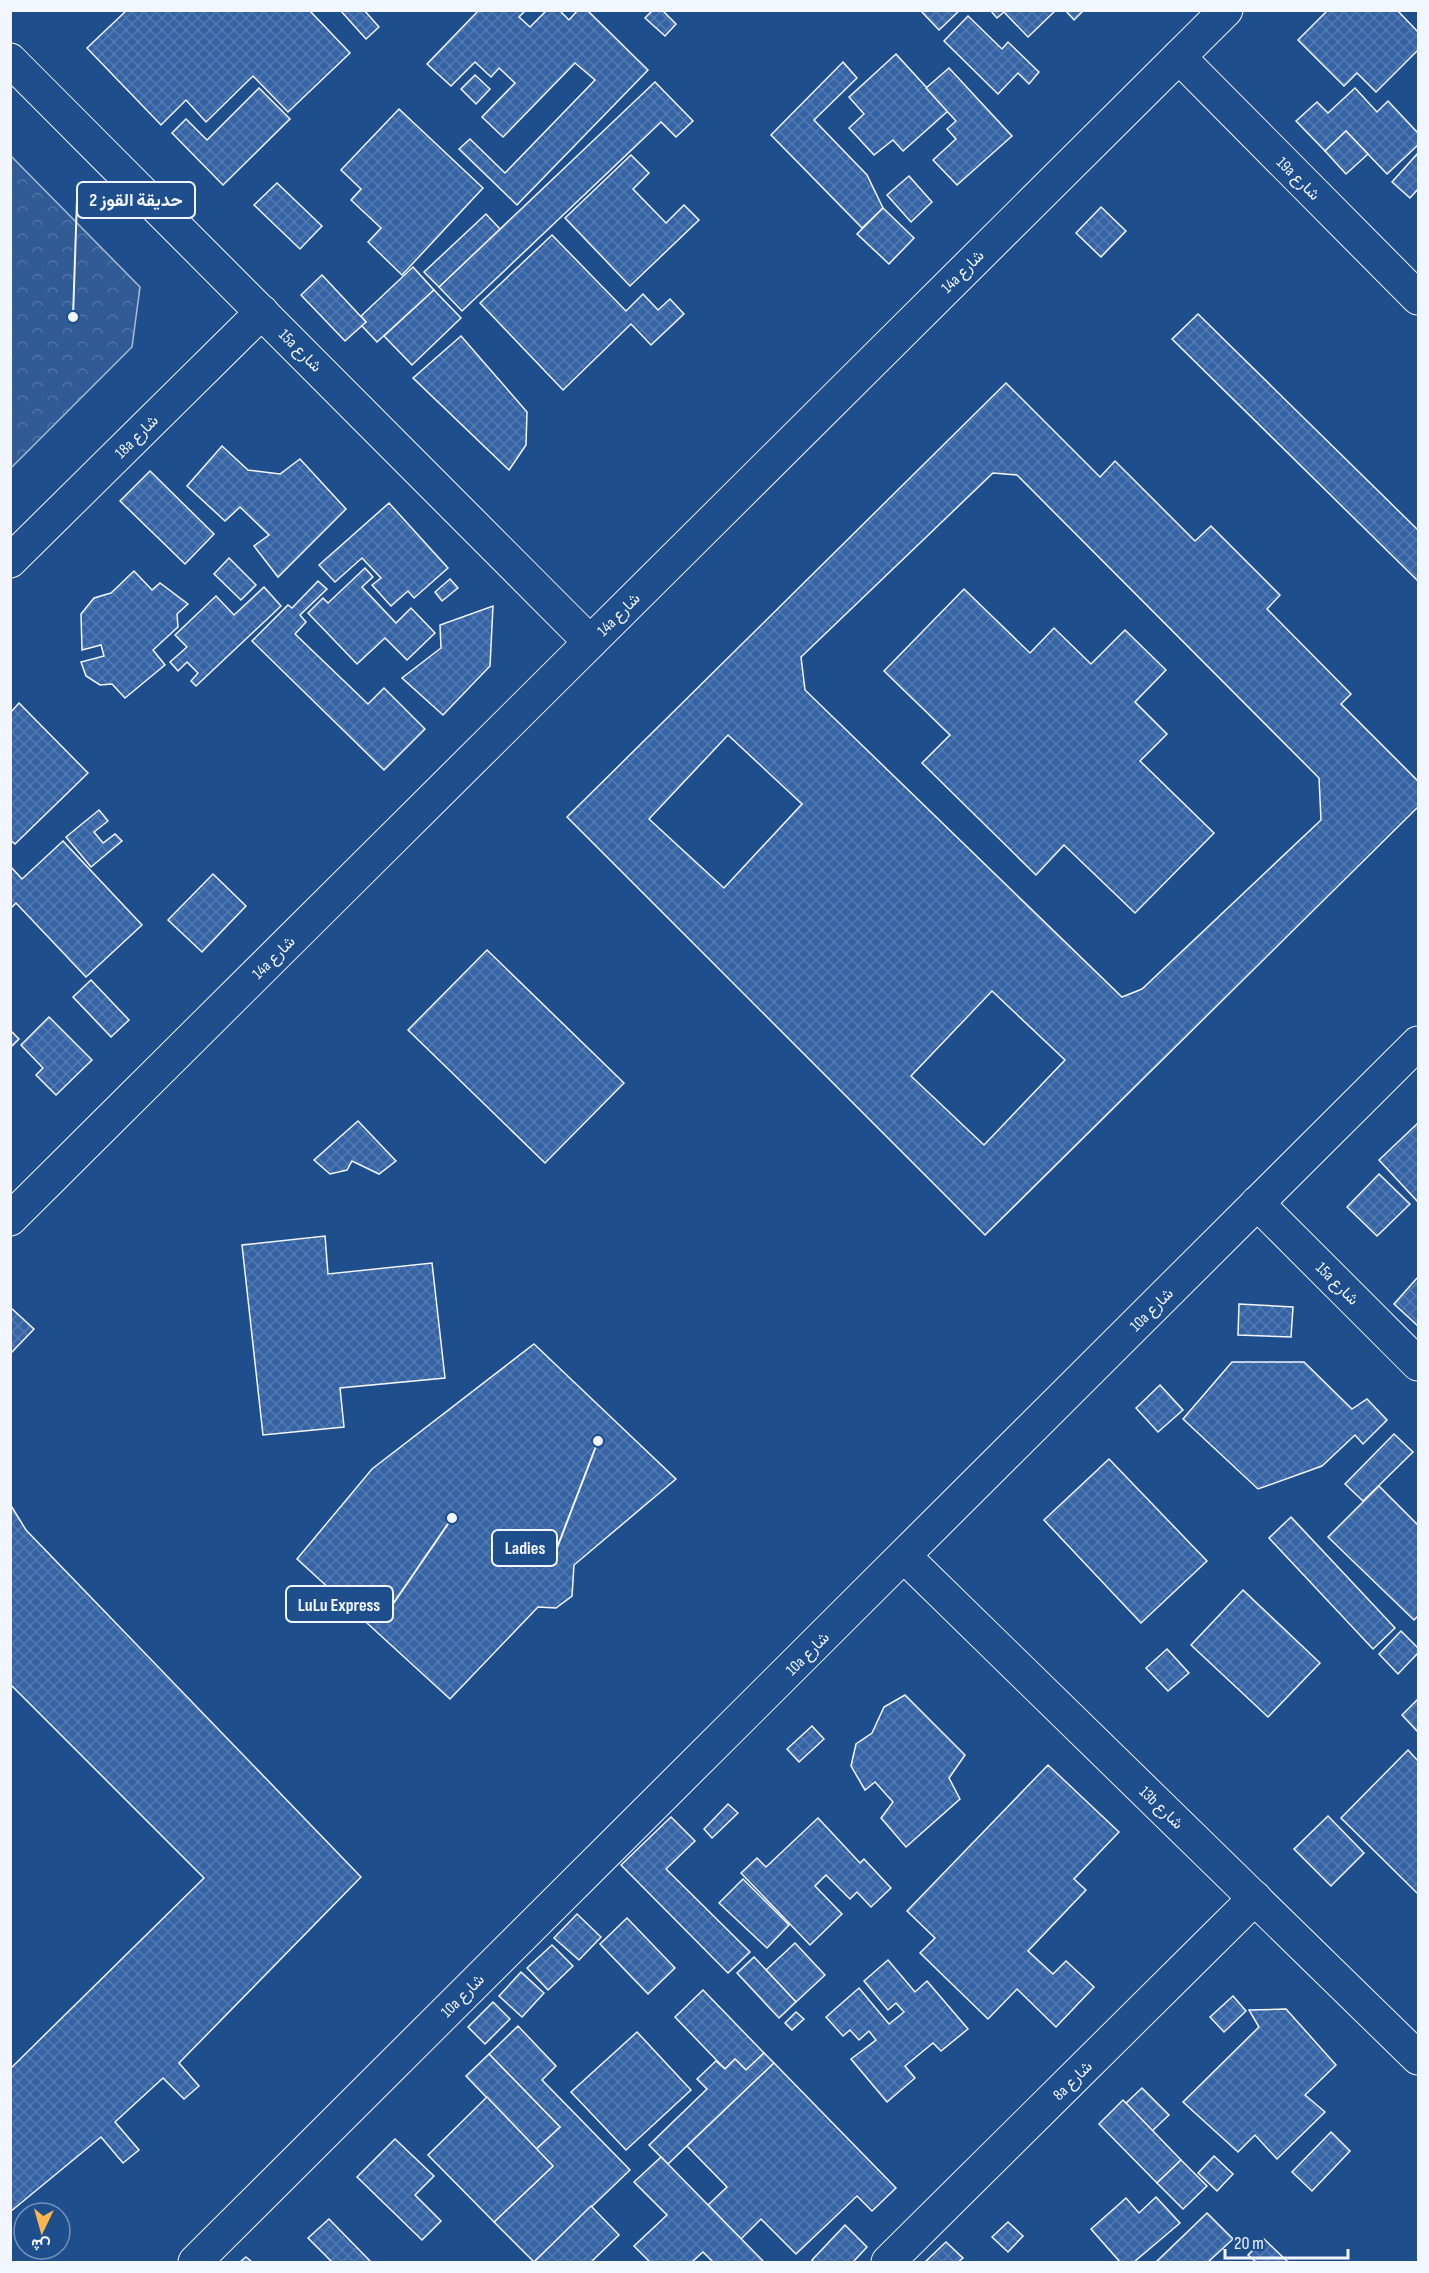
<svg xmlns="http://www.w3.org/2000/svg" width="1429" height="2273" font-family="'Sofia Sans Condensed',Vazirmatn,sans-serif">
<defs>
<pattern id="park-crowns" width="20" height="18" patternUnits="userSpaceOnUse" patternTransform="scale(1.5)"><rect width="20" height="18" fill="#305b95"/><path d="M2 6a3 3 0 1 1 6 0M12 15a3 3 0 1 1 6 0" fill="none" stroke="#4e73a5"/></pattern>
<pattern id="building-cross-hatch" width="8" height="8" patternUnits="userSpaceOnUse" patternTransform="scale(1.5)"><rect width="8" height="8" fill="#3563a3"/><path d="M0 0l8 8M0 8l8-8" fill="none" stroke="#537ab1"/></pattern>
</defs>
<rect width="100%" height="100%" fill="#1f4e8c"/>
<path fill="url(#park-crowns)" stroke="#a8bbd7" stroke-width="1.5" d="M11,156l129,131 -8,60 -121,121z"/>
<g fill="url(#building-cross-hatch)" stroke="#f2f6ff" stroke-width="1.5" fill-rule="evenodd">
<path d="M127,10h182l41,43 -62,59 -35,-36 -47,46 -20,-22 -25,25 -74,-77z"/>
<path d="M340,10h24l15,17 -13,12z"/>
<path d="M479,10h47l-7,7 11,10 17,-17h12l10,10 9,-10h9l61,60 -131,135 -58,-56 11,-10 35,34 90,-93 -20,-17 -72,74 -21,-20 33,-34 -16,-15 -8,9 -16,-15 -24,24 -24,-22z"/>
<path d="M653,10h9l14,14 -11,12 -20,-18z"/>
<path d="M920,10h40l-21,20z"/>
<path d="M990,10h66l-28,27 -24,-25 -7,6z"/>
<path d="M1065,10h19l-10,10z"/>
<path d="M1328,10h69l21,22v18l-42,42 -19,-19 -13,13 -46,-46z"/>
<path d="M968,16l34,33 6,-7 31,30 -10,12 -11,-11 -20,21 -54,-53z"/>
<path d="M896,54l52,57 -45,40 -10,-11 -19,15 -25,-27 15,-14 -15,-17z"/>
<path d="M843,62l14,16 -43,42 53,55 16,33 -21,20 -91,-93z"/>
<path d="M949,68l63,68 -55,49 -24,-25 23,-21 -9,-10 9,-8 -30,-33z"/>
<path d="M475,75l15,14 -14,15 -15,-15z"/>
<path d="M655,82l38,39 -17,16 -15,-15 -199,189 -23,-24z"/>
<path d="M259,88l31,31 -67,66 -51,-52 14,-14 21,21z"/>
<path d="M1355,88l22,24 11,-11 30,32v12l-31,29 -41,-43 -21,20 -29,-30 21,-19 11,11z"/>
<path d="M399,109l84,79 -81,87 -34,-33 13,-14 -30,-28 10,-11 -20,-19z"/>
<path d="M1346,131l22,23 -22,20 -21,-23z"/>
<path d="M1418,153v36l-8,9 -18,-16z"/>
<path d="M631,155l18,18 -16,16 33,34 18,-18 15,15 -69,66 -65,-68z"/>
<path d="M909,176l23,26 -21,20 -24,-27z"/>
<path d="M277,183l45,43 -22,23 -46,-44z"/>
<path d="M1101,207l25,24 -25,26 -25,-24z"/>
<path d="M883,208l31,30 -25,26 -32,-30z"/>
<path d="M486,214l14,15 -61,58 -15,-15z"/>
<path d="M552,235l74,76 17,-17 15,16 12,-11 14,15 -33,31 -20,-21 -68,66 -83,-87z"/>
<path d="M413,267l21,23 -57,52 -16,-17 5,-3 -5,-6z"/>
<path d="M322,275l44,47 -21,19 -44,-46z"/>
<path d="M434,290l27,28 -49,47 -28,-29z"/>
<path d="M1198,314l220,216v51l-246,-242z"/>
<path d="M461,336l66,76 -1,33 -17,25 -96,-92z"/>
<path d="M1006,383l94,94 15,-16 80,80 16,-15 69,69 -13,14 84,85 -10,10 77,77v26l-433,428 -418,-418zM993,473l24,2 302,303 2,42 -179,169 -20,8 -317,-307 -4,-33zM728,735l74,69 -78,84 -75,-69zM992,991l73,69 -81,85 -73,-69z"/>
<path d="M222,446l26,24 32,4 20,-15 46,50 -68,68 -24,-31 15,-11 -29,-28 -15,14 -38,-35z"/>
<path d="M150,471l64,63 -29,30 -65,-63z"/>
<path d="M389,503l59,65 -34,30 -6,-7 -17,15 -19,-21 9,-7 -19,-20 -27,24 -16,-17z"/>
<path d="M229,558l27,27 -15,15 -27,-26z"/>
<path d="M365,568l8,9 -11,10 34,36 15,-15 24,25 -28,27 -22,-22 -28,26 -49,-51 15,-15 5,5z"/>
<path d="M134,571l18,19 8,-7 28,21 -11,10 1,13 -25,23 12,15 -40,33 -13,-14 -12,1 -14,-9 -5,-14 23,-6 -3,-11 -19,5 -1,-36 13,-16 17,-5z"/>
<path d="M450,579l8,9 -16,13 -7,-9z"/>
<path d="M318,581l9,8 -27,26 6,7 -11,12 73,70 16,-16 41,41 -41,41 -132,-129 36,-36 4,3z"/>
<path d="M264,587l17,19 -85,80 -5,-5 7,-8 -11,-11 -9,9 -8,-9 17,-15 -12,-12 41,-39 18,19z"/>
<path d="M964,589l66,64 24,-25 37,36 34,-34 41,40 -31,32 32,32 -27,27 74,72 -79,80 -71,-68 -28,30 -114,-112 28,-28 -66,-64z"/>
<path d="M493,606l-3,60 -47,49 -41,-37 39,-30 -1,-23z"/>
<path d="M19,703l69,70 -73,71 -5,-4v-127z"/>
<path d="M99,810l9,11 -14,11 9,11 12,-9 7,7 -31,26 -25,-30z"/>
<path d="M63,841l79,84 -56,52 -70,-74 -6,6v-43l12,13z"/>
<path d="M213,874l33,32 -44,46 -34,-32z"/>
<path d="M487,950l137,133 -79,80 -137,-133z"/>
<path d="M91,980l38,40 -18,17 -38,-40z"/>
<path d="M49,1017l43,43 -36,35 -20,-20 7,-7 -22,-23z"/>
<path d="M10,1030l9,9 -9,9z"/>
<path d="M358,1121l38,40 -17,13 -27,-13 -5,9 -17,4 -16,-14z"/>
<path d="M1418,1123v79l-39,-42z"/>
<path d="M1379,1174l31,30 -33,32 -30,-29z"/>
<path d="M325,1236l3,38 104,-11 13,115 -105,10 4,39 -81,8 -21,-190z"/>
<path d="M1418,1277v49l-24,-22z"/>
<path d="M1239,1304l54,3 -2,30 -53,-2z"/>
<path d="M10,1307l24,22 -23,24h-1z"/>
<path d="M534,1344l142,135 -102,86 -2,31 -16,12 -18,-1 -88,92 -153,-140 75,-90z"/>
<path d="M1232,1362h72l48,47 15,-10 20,21 -24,24 -8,-9 -33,31 -64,23 -75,-70z"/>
<path d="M1160,1385l23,25 -25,22 -22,-24z"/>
<path d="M1394,1434l19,18 -50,49 -18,-17z"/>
<path d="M1109,1459l98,102 -66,62 -97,-103z"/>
<path d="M1379,1486l39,39v91l-4,4 -86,-83z"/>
<path d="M10,1504l16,26 335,347 -182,186 20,23 -15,13 -21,-21 -48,44 24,28 -16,13 -22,-26 -91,75v-143l194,-191 -194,-194z"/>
<path d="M1291,1517l104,111 -22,21 -104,-111z"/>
<path d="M1243,1590l77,73 -52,54 -77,-72z"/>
<path d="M1401,1631l17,17v5l-20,21 -19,-20z"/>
<path d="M1167,1649l22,24 -21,18 -22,-23z"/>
<path d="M905,1695l60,60 -16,23 11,21 -54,48 -25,-29 12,-16 -18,-20 -10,8 -14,-24 5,-22 16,-11 12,-26z"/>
<path d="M1418,1699v33l-16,-17z"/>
<path d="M812,1726l12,13 -25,23 -12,-13z"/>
<path d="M1408,1750l10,11v133l-77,-76z"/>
<path d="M1048,1765l71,67 -45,47 12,11 -58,61 25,23 13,-13 28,26 -38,40 -39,-38 -29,30 -68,-66 15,-15 -28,-27z"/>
<path d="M728,1804l10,9 -26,25 -8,-9z"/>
<path d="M1328,1816l36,37 -33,33 -37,-37z"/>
<path d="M671,1817l24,24 -29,28 84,83 -22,21 -107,-108z"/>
<path d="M818,1818l42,45 4,-4 27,29 -20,19 -14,-15 -7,7 -24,-24 -11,11 27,28 -32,31 -69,-72 16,-15 9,9z"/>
<path d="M743,1879l46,46 -22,23 -48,-45z"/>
<path d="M577,1914l24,23 -22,23 -25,-22z"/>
<path d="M627,1918l48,50 -27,26 -48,-50z"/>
<path d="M795,1943l30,32 -29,27 -30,-32z"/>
<path d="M552,1945l21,21 -25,24 -21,-22z"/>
<path d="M754,1957l42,45 -17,16 -42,-45z"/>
<path d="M888,1960l27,32 12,-11 41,48 -27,22 -8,-8 -28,23 10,12 -28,24 -36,-43 25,-19 -7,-9 -10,9 -9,-10 -7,6 -17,-19 33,-29 30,36 15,-12 -8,-9 -8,7 -24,-29z"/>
<path d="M521,1972l23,21 -22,24 -23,-21z"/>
<path d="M703,1990l61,63 -18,17 -11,-11 -10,10 -50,-52z"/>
<path d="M1233,1996l13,15 -22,21 -14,-15z"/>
<path d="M493,2002l17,17 -25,25 -17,-17z"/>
<path d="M1286,2009l50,56 -31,30 20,17 -48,47 -22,-24 -17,17 -55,-50 76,-75 -10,-17z"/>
<path d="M796,2012l8,7 -12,11 -7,-7z"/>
<path d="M518,2026l38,40 -14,14 88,90 -96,92 -40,-40 59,-56 -17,-17 24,-22 -71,-73z"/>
<path d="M637,2032l54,58 -65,60 -55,-58z"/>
<path d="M764,2053l10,10 -106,101 -19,-19 58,-56 -10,-10 19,-18 9,8 10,-10 11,11z"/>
<path d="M489,2054l71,73 -24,22 -70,-73z"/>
<path d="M774,2063l122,125 -24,23 -15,-15 -61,58 -35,-35 -20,20 -33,-34 19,-18 -40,-41z"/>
<path d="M1142,2088l27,27 -17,16 -26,-28z"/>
<path d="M487,2097l66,69 -59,56 -66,-67z"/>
<path d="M1123,2100l58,60 -24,23 -58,-59z"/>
<path d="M1331,2132l19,19 -38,40 -20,-19z"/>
<path d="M395,2139l39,37 -19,19 26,26 -19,19 -65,-63z"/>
<path d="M1214,2156l19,18 -16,17 -19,-18z"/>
<path d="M661,2157l47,48 56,57h-51l-10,-10 -11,10h-42l-16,-16 33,-31 -33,-33z"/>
<path d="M1181,2160l26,26 -24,23 -26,-26z"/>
<path d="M1156,2197l24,26 -46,39h-14l-29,-33 35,-31 13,15z"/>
<path d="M591,2206l28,29 -28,27h-57z"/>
<path d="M1207,2213l26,26 -25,23h-52z"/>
<path d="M329,2219l42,43h-39l-24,-24z"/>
<path d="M1008,2222l15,14 -15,16 -16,-15z"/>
<path d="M845,2225l22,22 -14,15h-39l-2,-2z"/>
<path d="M1264,2239l24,23h-32l-8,-7z"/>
<path d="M946,2242l17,16 -5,4h-33z"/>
<path d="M246,2257l6,5h-12z"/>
</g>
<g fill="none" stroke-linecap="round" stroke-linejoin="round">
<g stroke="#f2f6ff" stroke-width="35">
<g id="minor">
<path d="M1179,57l239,241"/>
<path d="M10,60l580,582"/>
<path d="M10,561l252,-249"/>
<path d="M1257,1203l161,161"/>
<path d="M10,1219l1216,-1209"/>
<path d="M904,1556l514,502"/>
<path d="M195,2262l1223,-1219"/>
<path d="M888,2262l367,-364"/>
</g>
</g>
<use href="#minor" stroke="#1f4e8c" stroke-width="33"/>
</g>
<g text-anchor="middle" stroke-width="4.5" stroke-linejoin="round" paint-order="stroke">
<g font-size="16" fill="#f2f6ff" stroke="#1f4e8c">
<text transform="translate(1299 178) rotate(45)" y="6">19a شارع</text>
<text transform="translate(962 271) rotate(-45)" y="6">14a شارع</text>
<text transform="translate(301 350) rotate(45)" y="6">15a شارع</text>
<text transform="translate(136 436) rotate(-45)" y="6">18a شارع</text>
<text transform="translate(618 614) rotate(-45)" y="6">14a شارع</text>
<text transform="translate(273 957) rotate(-45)" y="6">14a شارع</text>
<text transform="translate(1338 1283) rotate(45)" y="6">15a شارع</text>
<text transform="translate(1151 1309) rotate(-45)" y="6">10a شارع</text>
<text transform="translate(807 1653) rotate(-45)" y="6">10a شارع</text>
<text transform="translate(1162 1807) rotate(44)" y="6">13b شارع</text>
<text transform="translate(462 1995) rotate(-45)" y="6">10a شارع</text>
<text transform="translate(1072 2080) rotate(-45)" y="6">8a شارع</text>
</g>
</g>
<path fill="none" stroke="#f2f6ff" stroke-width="2" d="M73 317L77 200M598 1441L557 1548M452 1518L393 1604"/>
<g fill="#f2f6ff" stroke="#1f4e8c" stroke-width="2">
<circle cx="73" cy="317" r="6"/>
<circle cx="598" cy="1441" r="6"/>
<circle cx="452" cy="1518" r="6"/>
</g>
<g fill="#1f4e8c" stroke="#f2f6ff" stroke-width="2">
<rect x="77" y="182" width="118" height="36" rx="6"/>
<rect x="492" y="1530" width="65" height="36" rx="6"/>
<rect x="286" y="1586" width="107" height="36" rx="6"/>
</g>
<g font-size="18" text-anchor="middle" font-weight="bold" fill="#f2f6ff">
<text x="136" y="206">حديقة القوز 2</text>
<text x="525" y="1554">Ladies</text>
<text x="339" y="1611">LuLu Express</text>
</g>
<rect width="1429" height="2273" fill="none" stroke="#f2f6ff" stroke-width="24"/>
<g transform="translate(42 2231) rotate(185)"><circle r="28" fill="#1f4e8c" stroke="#7391ba" stroke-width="1.5"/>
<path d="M0-4.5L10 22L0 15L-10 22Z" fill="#ffb74d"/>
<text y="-9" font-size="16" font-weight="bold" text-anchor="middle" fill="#f2f6ff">ش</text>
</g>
<path d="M1225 2249v9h123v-9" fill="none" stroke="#f2f6ff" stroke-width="3"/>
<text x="1234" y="2249" font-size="18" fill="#f2f6ff" stroke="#1f4e8c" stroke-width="4.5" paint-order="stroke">20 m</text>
</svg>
